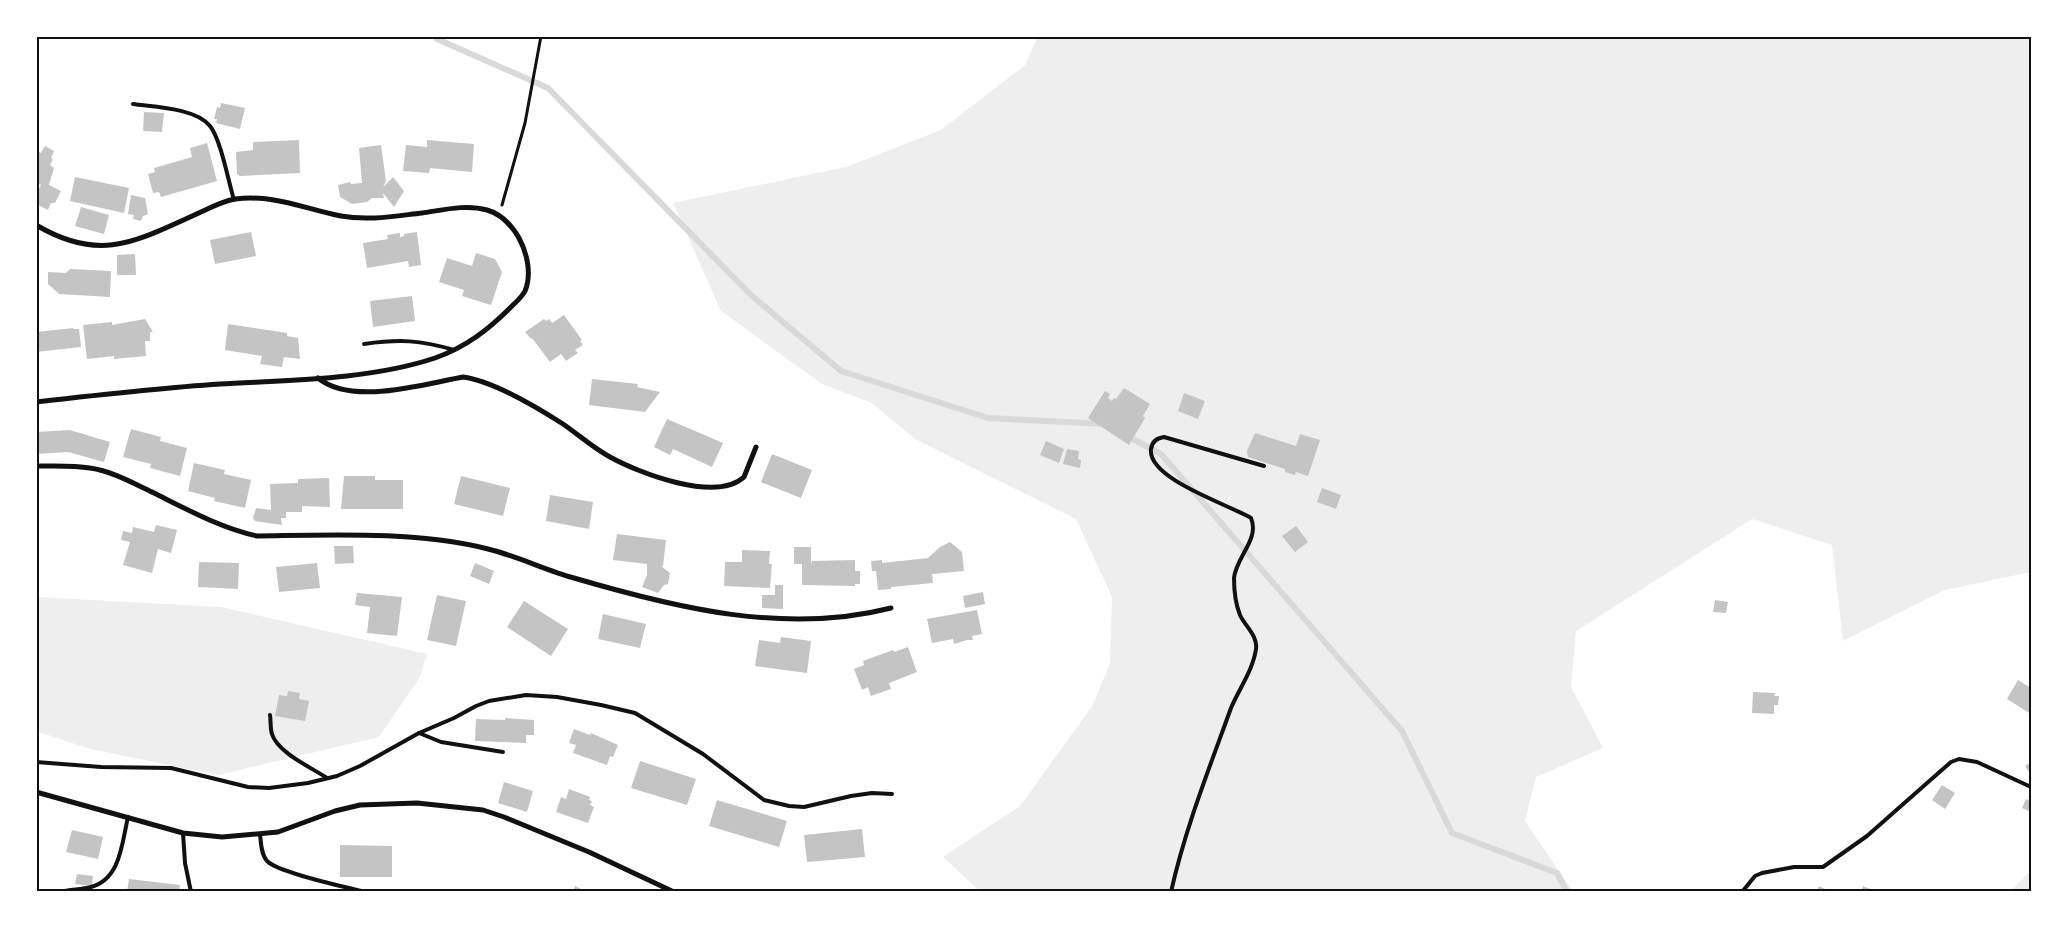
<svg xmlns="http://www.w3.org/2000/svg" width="2067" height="928" font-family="Roboto,sans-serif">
<rect width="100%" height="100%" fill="#fff"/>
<g fill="#eee">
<path d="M1038,36h993v536l-86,18 -102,51 -11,-96 -80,-26 -176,112 -5,56 32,61 -67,29 -11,44 48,71h-592l-38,-35 77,-51 73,-101 17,-42 2,-66 -36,-78 -161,-80 -43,-36 -50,-19 -101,-73 -48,-108 173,-36 95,-37 84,-65z"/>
<path d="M36,597l185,10 206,47 -7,23 -41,60 -161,38 -128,-26 -54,-18z"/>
<path d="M2031,872v20h-21l15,-16z"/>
</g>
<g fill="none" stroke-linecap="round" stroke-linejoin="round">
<g stroke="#d9d9d9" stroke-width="6">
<path d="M437,39l111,49 203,207 90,76 147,47 117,6"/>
<path d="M1125,435l36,19 241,277 50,102 105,40 10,19"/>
</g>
</g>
<g fill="#c4c4c4">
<path d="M221,103l24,5 -5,21 -24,-6 1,-4h-3l3,-12 3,1z"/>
<path d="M144,112l20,1 -2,19 -19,-1z"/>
<path d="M299,140l1,33 -60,3 -3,-2 -1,-22 17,-2v-8z"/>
<path d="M427,140l47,4 -2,28 -42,-4 -1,5 -26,-2 3,-26 21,2z"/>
<path d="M207,143l10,38 -56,16 -2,-5 -6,1 -5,-19 7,-2 -1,-4 38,-11 -2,-9z"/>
<path d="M381,145l5,36 -3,6 10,-10 11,14 -10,16 -11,-14 1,5h-12l-5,4 -15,2 -12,-7 -2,-12 12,-3 1,2 11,-1 -3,-35z"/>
<path d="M45,146l9,5 -3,7 2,1 -3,6 4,3 -5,17 12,6 -6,12h-4l-3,7 -12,-6v-10l5,-9 -2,-1 -3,6v-40l5,3z"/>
<path d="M75,177l54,11 -5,25 -54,-12z"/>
<path d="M131,195l14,3 3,16 -5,2 -2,5 -8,-2 1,-4 -6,-1z"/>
<path d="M81,207l28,8 -5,19 -29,-8z"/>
<path d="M251,232l5,24 -41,8 -5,-24z"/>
<path d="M417,232l4,33 -12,2 -1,-6 -41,7 -4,-25 25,-4 -1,-4 13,-2v4l4,-1v-2z"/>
<path d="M476,253l19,6 7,13 -11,33 -29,-9 2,-6 -25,-8 8,-24 25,8z"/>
<path d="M135,254l1,21h-19v-20z"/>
<path d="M70,269l41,2 -1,26 -51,-3 -11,-10v-12l18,1z"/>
<path d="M412,296l3,25 -42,6 -3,-26z"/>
<path d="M564,315l18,25 -2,1 3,4 -8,5 3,3 -12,8 -5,-7 -11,8 -18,-24 -1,1 -6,-7 19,-13 2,2 3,-2 3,4z"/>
<path d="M145,319l8,13h-3v9h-5l1,15 -32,3v-3l-27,3 -4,-34 29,-3v3z"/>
<path d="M228,324l59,9v3l11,2 2,21 -16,-2 -2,10 -22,-3 2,-8 -37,-6z"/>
<path d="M73,328v1h6l2,18 -45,5v-20z"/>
<path d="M592,379l46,5 -1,3 23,5 -15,20 -56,-7z"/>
<path d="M1124,388l26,16 -7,12 2,2 -16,27 -41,-27 17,-27 5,3 -2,4 4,3 2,-3 2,1z"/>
<path d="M1184,393l21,8 -7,18 -20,-8z"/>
<path d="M667,419l56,24 -11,24 -39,-18 -3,6 -16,-8z"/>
<path d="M131,429l30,8 -1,4 27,7 -7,28 -30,-8 1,-4 -28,-7z"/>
<path d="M70,430l40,12 -6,20 -36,-10 -32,2v-22z"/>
<path d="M1255,433l41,13 4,-12 20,6 -12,36 -12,-4 -1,3 -10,-3v-3l-37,-12 -1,-6z"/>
<path d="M1046,441l18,8 -5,14 -19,-8z"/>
<path d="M1067,449l12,2 -1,8 3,1 -1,8 -17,-4z"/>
<path d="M772,454l40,16 -11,28 -40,-16z"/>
<path d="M194,463l31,7 -1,4 27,6 -6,28 -31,-7 1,-3 -27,-7z"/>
<path d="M344,476h31v4h28v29h-62z"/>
<path d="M461,476l49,12 -7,28 -49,-12z"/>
<path d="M329,478l1,29 -28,-1v6h-16v6h-5l1,7 -27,-4 -2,-3 3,-10 15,2 -1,-26 28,-1v-4z"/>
<path d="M1322,488l19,7 -5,14 -19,-7z"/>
<path d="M550,495l43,7 -4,27 -43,-8z"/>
<path d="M156,525l21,5 -6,23 -13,-4 -6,24 -29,-8 7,-23 -9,-2 2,-9 9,2 1,-6 21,5z"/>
<path d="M1296,526l12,16 -13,10 -13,-16z"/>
<path d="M617,534l49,6 -3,26h-2l9,7 -2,11 -4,1 -6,8 -16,-6 5,-12v-11l-34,-4z"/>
<path d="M950,542l12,10 2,19 -32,3 1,9 -42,4v2l-13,1 -2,-19h-4l-1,-10 11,-1v3l46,-5 12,-11z"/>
<path d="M334,546h19l1,17 -19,1z"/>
<path d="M794,547h17v17l1,-3 43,-1v11h5v13h-5v2l-53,-1v-21h-8z"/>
<path d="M742,550l28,1 -1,13h3l-2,24 -46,-2 1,-24h17z"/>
<path d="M199,562l40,1 -1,26 -40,-2z"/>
<path d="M317,563l3,25 -41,4 -3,-25z"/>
<path d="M475,563l19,8 -5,13 -19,-8z"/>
<path d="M775,585h8v24l-21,-1v-13h13z"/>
<path d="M983,592l2,12 -20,4 -2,-12z"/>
<path d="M357,593l45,4 -5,39 -30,-3 3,-26 -15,-2z"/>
<path d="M437,595l29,6 -10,45 -29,-6z"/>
<path d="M1715,600l13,2 -2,11 -13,-1z"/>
<path d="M524,601l44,28 -17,27 -44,-29z"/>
<path d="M977,610l5,24 -10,2 1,4h-6l-13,4 -1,-5 -21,4 -5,-24z"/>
<path d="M603,614l43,10 -6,24 -42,-9z"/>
<path d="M781,637l30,4 -4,32 -52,-7 4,-26 21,3z"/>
<path d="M908,647l9,25 -28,11 2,6 -20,7 -3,-9 -6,3 -8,-21 10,-4 -1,-4 30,-11 1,2z"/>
<path d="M2018,680l13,8v26l-24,-15z"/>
<path d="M288,691l12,2 -1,6 10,2 -4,20 -30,-5 4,-21 8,1z"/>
<path d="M1753,692l22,1 -1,3h5l-1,9h-4v9l-22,-1z"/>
<path d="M505,718l29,2v15h-8v8l-51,-2 1,-22 29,1z"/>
<path d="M574,729l16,6 1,-2 27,12 -5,12 -3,-1 -3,9 -34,-12 3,-8 -7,-2z"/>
<path d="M640,761l56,18 -9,26 -56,-17z"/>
<path d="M2031,762v13l-6,-9z"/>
<path d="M504,782l29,9 -6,21 -29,-9z"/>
<path d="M1942,785l13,8 -10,16 -13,-9z"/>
<path d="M569,789l21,8 -1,3 3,1 -2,4 4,2 -6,16 -32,-11 5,-15 5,2z"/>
<path d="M2026,799l5,2v11l-9,-4z"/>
<path d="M717,800l70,21 -8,26 -70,-21z"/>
<path d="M862,829l3,28 -58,5 -3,-27z"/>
<path d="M72,830l31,7 -5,22 -32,-7z"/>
<path d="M340,845l52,1v31h-52z"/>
<path d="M77,874l16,2 -1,10 -17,-2z"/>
<path d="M129,879l51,6 -1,7h-52z"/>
<path d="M575,886l12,6h-14z"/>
<path d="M1819,886l12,6h-15z"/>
<path d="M1863,886l14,6h-16z"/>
</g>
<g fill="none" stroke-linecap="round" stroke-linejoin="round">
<path stroke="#111" stroke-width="3" d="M502,205l23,-82 16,-87"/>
<g stroke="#111" stroke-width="4">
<path d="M133,104c21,3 63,4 77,22 11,14 18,54 24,74"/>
<path d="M364,344c36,-5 56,-4 90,6"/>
<path d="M270,715c1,6 0,13 2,19 5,18 40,34 55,44"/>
<path d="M419,733l22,9 62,10"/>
<path d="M36,762l65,5 70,1 77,19 21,1 39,-5 29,-7 23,-10 59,-33 35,-15 22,-12 13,-5 37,-6 31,2 44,8 34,8 68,41 61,46 25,6 15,1 47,-11 21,-3 20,1"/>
<path d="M183,833l2,30 6,29"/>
<path d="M260,834c1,9 1,20 7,27 12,12 80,26 98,31"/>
<path d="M60,892c10,-3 21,-2 31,-5 30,-8 31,-45 37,-70"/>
<path d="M1171,892c14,-63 38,-123 60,-184 8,-19 22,-38 25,-59 2,-13 -11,-23 -16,-34 -4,-10 -6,-25 -6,-37 2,-21 26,-39 17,-60 -21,-13 -104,-39 -100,-69 1,-8 6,-11 13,-12l100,29"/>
<path d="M1742,892l13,-16 7,-3 32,-6h29l44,-31 68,-60 16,-14 8,-3 18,3 54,25"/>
</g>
<g stroke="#111" stroke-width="5">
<path d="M36,225c61,36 95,19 154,-8 14,-6 29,-15 45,-18 39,-5 70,10 106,17 27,5 54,0 81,-3 21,-3 44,-9 65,-3 14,4 25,16 32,28 8,15 13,36 6,53 -3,6 -9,11 -14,16 -23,23 -45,40 -76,51 -66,22 -146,22 -215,26 -62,4 -123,11 -184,18"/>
<path d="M318,378c34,28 106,6 145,-1 30,4 75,31 100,47 16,11 30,24 47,33 29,16 106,46 134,20l12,-30"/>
<path d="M36,466c18,0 37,-1 54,2 22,3 45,16 64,25 34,17 67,35 103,43 74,-1 159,-5 231,13 29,7 57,21 86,29 102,30 212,57 317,30"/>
<path d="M36,792l147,41 39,4 56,-5 57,-21 25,-6 57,-2 66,7 21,7 85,35 85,40"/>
</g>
</g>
<rect width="2067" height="928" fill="none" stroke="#ffffff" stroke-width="75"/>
<rect x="38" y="38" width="1992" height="852" fill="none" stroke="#111" stroke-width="2"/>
</svg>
